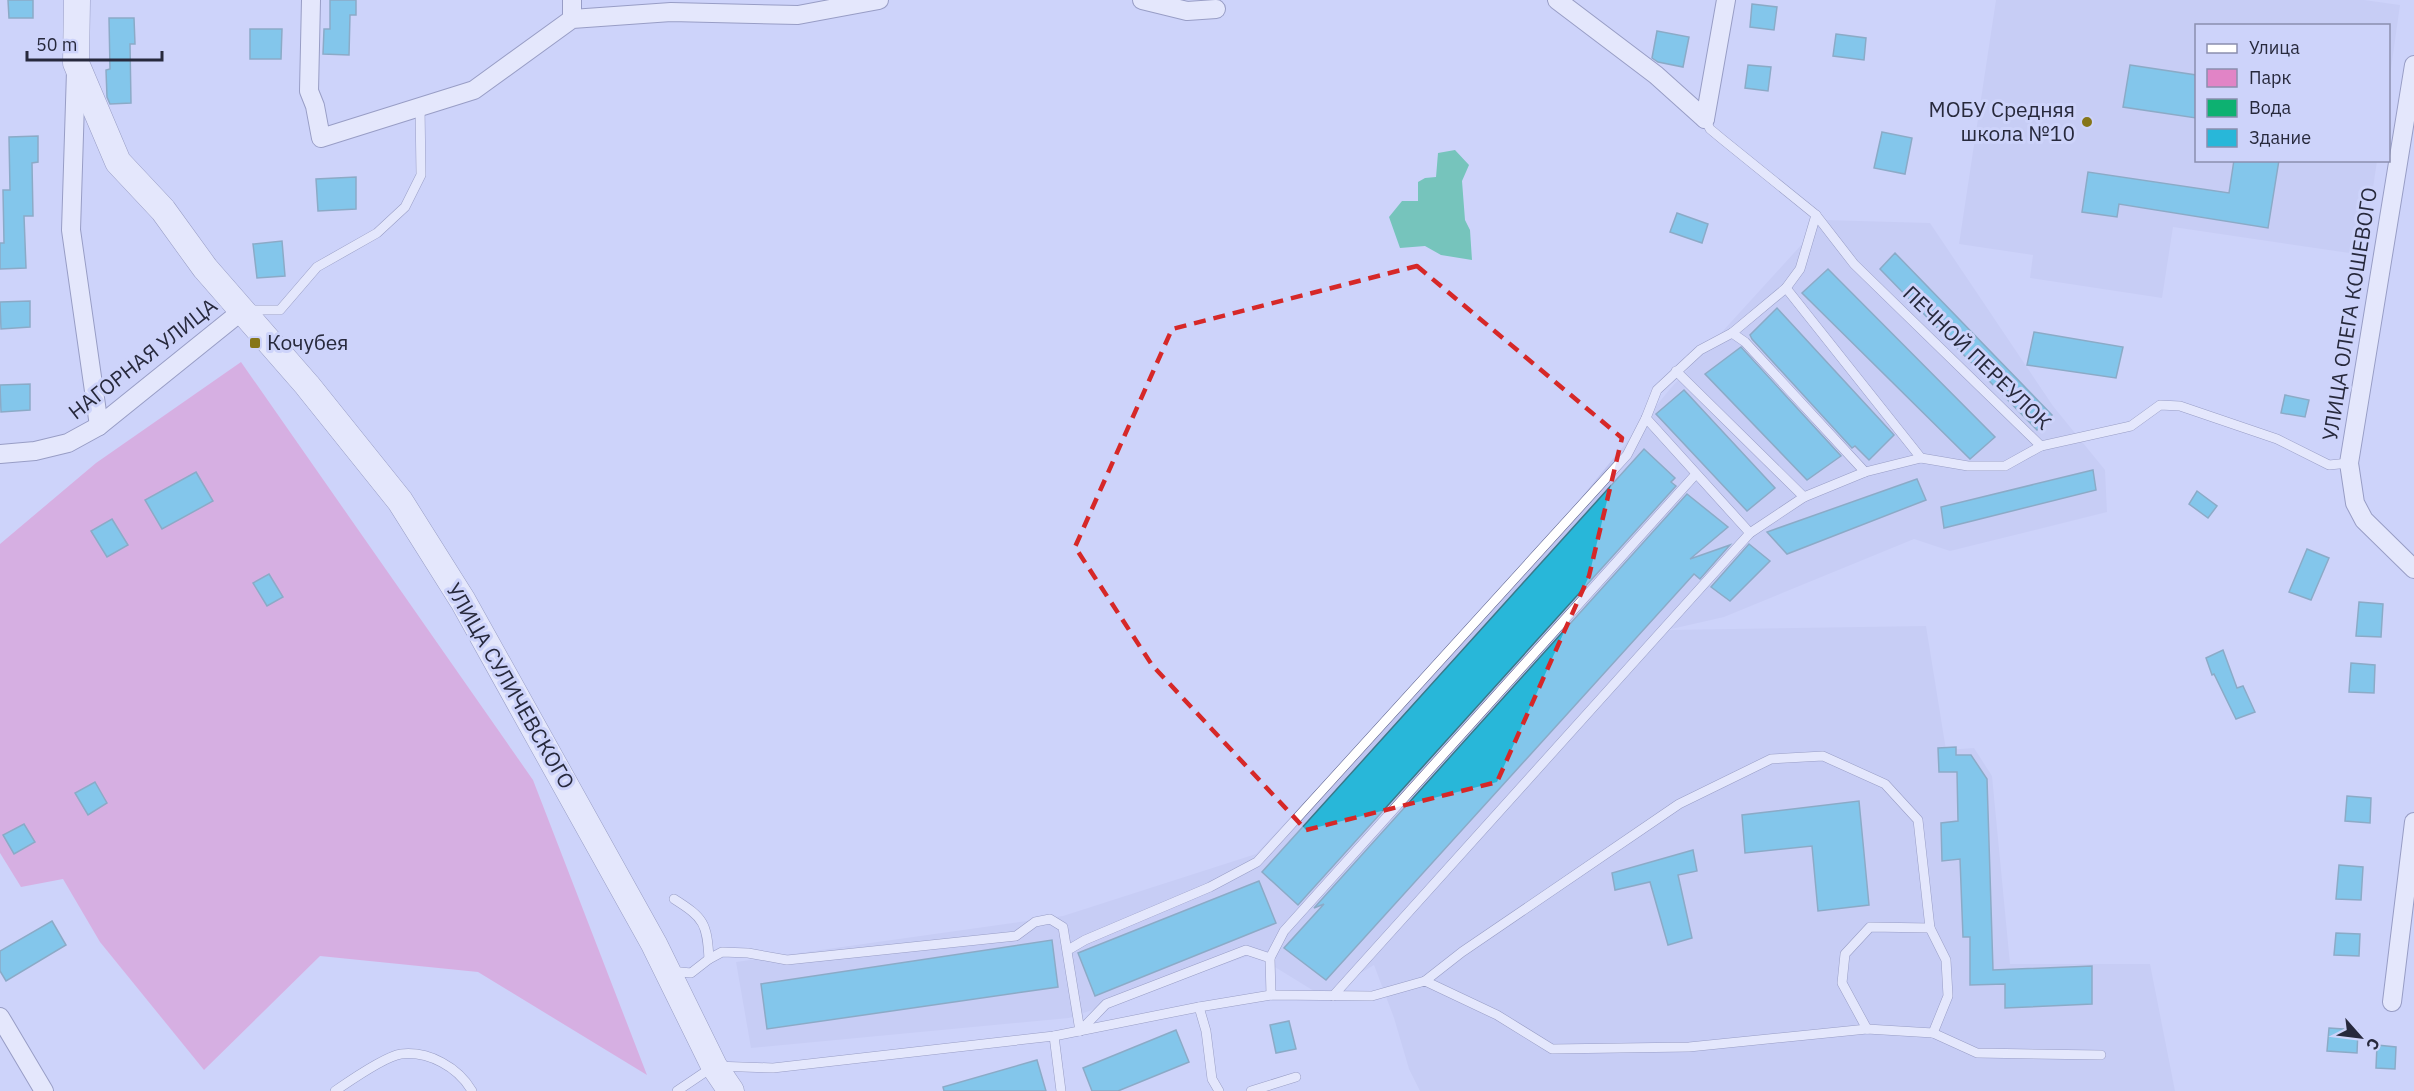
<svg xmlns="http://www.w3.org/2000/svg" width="2414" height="1091" font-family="'IBM Plex Sans',sans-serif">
<rect width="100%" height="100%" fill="#cdd3fa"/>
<g fill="#bfc5f0">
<path d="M1996,0h368l36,5 -11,78 -1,-57h-192v134l181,1 -14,94 -190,-28 -11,71 -132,-20 3,-23 -74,-11z"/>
<path d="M1824,220l106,3 123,183 52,64 2,42 -157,39 -36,-12 -190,78 -57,13 259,-4 20,124 28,-2 18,28 18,188h140l25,127h-755l-11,-22 -15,-51 -20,-53 -52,31 -68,-42 -185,64 -318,30 -15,-86 327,-46 193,-62 276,-296 138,-169z"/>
</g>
<path fill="#e184c6" d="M241,362l292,418 114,295 -169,-103 -158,-16 -116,114 -104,-128 -37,-63 -42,8 -21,-34v-309l96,-81z"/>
<path fill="#0db171" d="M1455,150l14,15 -7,16 3,39 5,10 2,30 -31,-5 -16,-9 -25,2 -11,-31 13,-16h16v-19l7,-4 11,-1 2,-24z"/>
<g fill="#28b7d9" stroke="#3b798a" stroke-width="1.5">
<path d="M8,0h25v18h-24z"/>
<path d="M330,0h26v15h-6l-1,40 -26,-1 1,-25h6z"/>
<path d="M1752,4l25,3 -3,23 -24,-3z"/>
<path d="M109,18h25l1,26h-5l1,59 -21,1 -3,-7 -1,-27 4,-1z"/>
<path d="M250,29h32l-1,30h-31z"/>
<path d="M1657,31l32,6 -6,30 -25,-5 -6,-4z"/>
<path d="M1836,34l30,4 -2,22 -31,-4z"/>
<path d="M1748,65l23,2 -3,24 -23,-3z"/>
<path d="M2130,65l66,10v43l-73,-11z"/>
<path d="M1882,132l30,6 -7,36 -31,-6z"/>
<path d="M38,136v26l-6,1 1,53h-9l2,52 -26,1v-26h4l-1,-53h7l-1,-53z"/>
<path d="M2234,160h45l-11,68 -149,-24 -2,13 -35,-5 6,-40 141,21z"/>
<path d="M356,177v32l-38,2 -2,-32z"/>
<path d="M1677,213l31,11 -6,19 -32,-11z"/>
<path d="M282,241l3,35 -28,2 -4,-34z"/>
<path d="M1895,253l157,162 -15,15 -157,-161z"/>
<path d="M1828,269l167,168 -25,22 -168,-166z"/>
<path d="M30,301v26l-29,2 -1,-27z"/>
<path d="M1777,308l117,127 -25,25 -14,-14 -3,2 -100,-109 -2,-4z"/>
<path d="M2034,332l89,15 -7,31 -89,-13z"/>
<path d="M1741,347l100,109 -34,24 -102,-106z"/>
<path d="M30,384v26l-29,2 -1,-27z"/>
<path d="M1684,390l91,98 -28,23 -91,-97z"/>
<path d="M2285,395l24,5 -4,17 -24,-4z"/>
<path d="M1644,449l31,29 -4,4 5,4 -378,419 -36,-33z"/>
<path d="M2093,470l3,20 -152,38 -3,-21z"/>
<path d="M196,472l17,29 -51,28 -17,-29z"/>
<path d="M1917,479l9,21 -139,54 -20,-22z"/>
<path d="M2197,491l20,15 -9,12 -19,-14z"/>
<path d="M1687,494l41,33 -38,32 40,-14 -30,34 -6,-5 -368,406 -42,-32 40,-44 -10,4z"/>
<path d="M112,519l16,26 -21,12 -16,-26z"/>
<path d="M1749,544l21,17 -40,40 -19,-14z"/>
<path d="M2307,549l22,9 -18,42 -22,-8z"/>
<path d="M269,574l14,23 -16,9 -14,-23z"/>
<path d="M2359,602l24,2 -2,33 -25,-1z"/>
<path d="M2223,650l14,38 6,-2 12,26 -19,7 -22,-45 -2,1 -6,-17z"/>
<path d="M2351,663l24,2 -1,28 -25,-1z"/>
<path d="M1956,747v8h15l16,24 6,191 99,-4v38l-87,4v-24l-35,1v-48h-7l-3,-78 -18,2 -1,-38 17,-2 -1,-49h-18l-1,-24z"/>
<path d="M95,782l12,21 -19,12 -13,-22z"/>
<path d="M2347,796l24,2 -1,25 -25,-2z"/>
<path d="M1859,801l10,104 -51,6 -6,-65 -67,7 -3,-38z"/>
<path d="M24,824l11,18 -21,12 -11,-19z"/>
<path d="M1693,850l4,21 -19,4 14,63 -24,7 -18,-63 -35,8 -3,-17z"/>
<path d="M2339,865l24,2 -2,33 -25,-1z"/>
<path d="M1259,881l17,42 -181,73 -17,-43z"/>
<path d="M52,921l14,24 -60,36 -6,-10v-20z"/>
<path d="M2336,933l24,1 -1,22 -25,-1z"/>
<path d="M1052,940l6,47 -291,42 -6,-45z"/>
<path d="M1289,1021l7,28 -20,4 -6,-28z"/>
<path d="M2329,1028l29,2 -1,23 -30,-2z"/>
<path d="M1176,1030l13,32 -71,29h-26l-9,-23z"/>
<path d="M2377,1045l19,2 -1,22 -19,-1z"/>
<path d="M1037,1060l9,31h-102l-1,-4z"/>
</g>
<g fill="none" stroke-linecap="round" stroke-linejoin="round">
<g stroke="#575c87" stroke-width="10">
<g id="lane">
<path d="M1705,119l5,10 12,10 94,76 38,49 187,182 90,-20 29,-21 20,1 97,33 52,26 20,-2"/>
<path d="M1786,288l135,170"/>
<path d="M248,310h32l37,-43 60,-34 28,-26 16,-32 -1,-69"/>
<path d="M1732,333l13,9 120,130"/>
<path d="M1676,371l128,126"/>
<path d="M1646,418l104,115"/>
<path d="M674,899c30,19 33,24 35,60"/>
<path d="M1068,950l17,-10 125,-53 47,-25 370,-407 19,-37 11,-28 43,-40 32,-17 54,-45 14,-19 16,-54"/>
<path d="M670,971l21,2 18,-14 13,-7 26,1 39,7 229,-24 19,-14 15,-3 13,8 17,104"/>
<path d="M1425,981l37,-29 217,-148 92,-45 52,-3 62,28 33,36 12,108 16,32 2,36 -15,37"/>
<path d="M1271,995l-1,-37 14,-27 411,-456"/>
<path d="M1333,996l417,-463 54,-36 61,-25 56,-14 47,8h37l36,-20"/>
<path d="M1199,1007l7,24 6,48 7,12"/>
<path d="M1867,1029l-25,-46 3,-29 25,-27 60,1"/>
<path d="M1080,1031l26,-27 140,-54 24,8"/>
<path d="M1054,1036l7,55"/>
<path d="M335,1091c13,-9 51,-35 66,-37 28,-3 57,13 71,37"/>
<path d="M677,1091l37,-25 59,2 281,-32 145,-29 72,-12 101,1 53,-15 72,34 55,34 137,-2 178,-18 66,4 44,20 124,2"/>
<path d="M1251,1091l45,-14"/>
</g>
</g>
<g stroke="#575c87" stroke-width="20">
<g id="street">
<path d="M311,0l-2,91 6,15 6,32 153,-48 98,-71 99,-7 127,3 81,-15"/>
<path d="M1142,0l45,11 29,-2"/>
<path d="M1557,0l99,75 49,44"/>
<path d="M572,19v-19"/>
<path d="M2414,65l-65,398 6,40 9,17 50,49"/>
<path d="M76,71l-5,159 28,196"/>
<path d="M1705,119l21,-119"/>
<path d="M0,454l35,-3 33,-8 31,-17 144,-116"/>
<path d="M2392,1002l22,-180"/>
<path d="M0,1017l44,74"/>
</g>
</g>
<g stroke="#575c87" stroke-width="27">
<path id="secondary" d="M77,0l-1,63 42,99 45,48 42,58 102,117 93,116 63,100 191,343 60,122 17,25"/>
</g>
<use href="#lane" stroke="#fff" stroke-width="9"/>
<use href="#street" stroke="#fff" stroke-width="18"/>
<use href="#secondary" stroke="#fff" stroke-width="26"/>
</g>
<path d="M0 0H2414V1091H0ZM1417,266l205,172 -33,138 -92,206 -191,48 -154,-165 -77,-118 97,-218z" fill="#cdd3fa" fill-opacity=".55" fill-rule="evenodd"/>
<path fill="none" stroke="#d62828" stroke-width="4.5" stroke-dasharray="12 8" stroke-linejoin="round" d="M1417,266l205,172 -33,138 -92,206 -191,48 -154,-165 -77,-118 97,-218z"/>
<g fill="#867619" stroke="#cdd3fa" stroke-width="2">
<circle cx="2087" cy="122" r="6"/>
<rect x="249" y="337" width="12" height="12" rx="3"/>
</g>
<g text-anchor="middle" stroke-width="6" stroke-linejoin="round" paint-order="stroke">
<g font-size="21" fill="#27293c" stroke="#cdd3fa" text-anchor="end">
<text x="2075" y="117">МОБУ Средняя<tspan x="2075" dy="24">школа №10</tspan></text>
<text x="267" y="350" text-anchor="start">Кочубея</text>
</g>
<g font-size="21" fill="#27293c" stroke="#cdd3fa">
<text transform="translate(2350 314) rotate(-81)" y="7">УЛИЦА ОЛЕГА КОШЕВОГО</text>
<text transform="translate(1977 358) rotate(44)" y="7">ПЕЧНОЙ ПЕРЕУЛОК</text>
<text transform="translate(143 359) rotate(-38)" y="7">НАГОРНАЯ УЛИЦА</text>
<text transform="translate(510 686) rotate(60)" y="7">УЛИЦА СУЛИЧЕВСКОГО</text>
</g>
</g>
<rect x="2195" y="24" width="195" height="138" fill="#cdd3fa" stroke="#8b8fae" stroke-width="1.5"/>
<rect x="2207" y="44" width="30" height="9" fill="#ffffff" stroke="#8b8fae" stroke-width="1.5"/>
<text x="2249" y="54" font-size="18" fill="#27293c">Улица</text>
<rect x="2207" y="69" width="30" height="18" fill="#e184c6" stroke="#8b8fae" stroke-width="1.5"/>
<text x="2249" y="84" font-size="18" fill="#27293c">Парк</text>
<rect x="2207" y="99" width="30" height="18" fill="#0db171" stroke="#8b8fae" stroke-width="1.5"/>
<text x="2249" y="114" font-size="18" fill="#27293c">Вода</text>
<rect x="2207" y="129" width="30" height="18" fill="#28b7d9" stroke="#8b8fae" stroke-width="1.5"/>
<text x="2249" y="144" font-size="18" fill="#27293c">Здание</text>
<g transform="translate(2360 1037) rotate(118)" stroke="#cdd3fa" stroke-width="4.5" paint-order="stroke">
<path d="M0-4.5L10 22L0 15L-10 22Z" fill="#27293c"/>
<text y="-9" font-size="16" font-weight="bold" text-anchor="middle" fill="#27293c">С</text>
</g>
<path d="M27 51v9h135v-9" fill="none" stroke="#27293c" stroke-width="3"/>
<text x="36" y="51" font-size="18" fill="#27293c" stroke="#cdd3fa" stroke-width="4.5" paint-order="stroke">50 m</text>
</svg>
